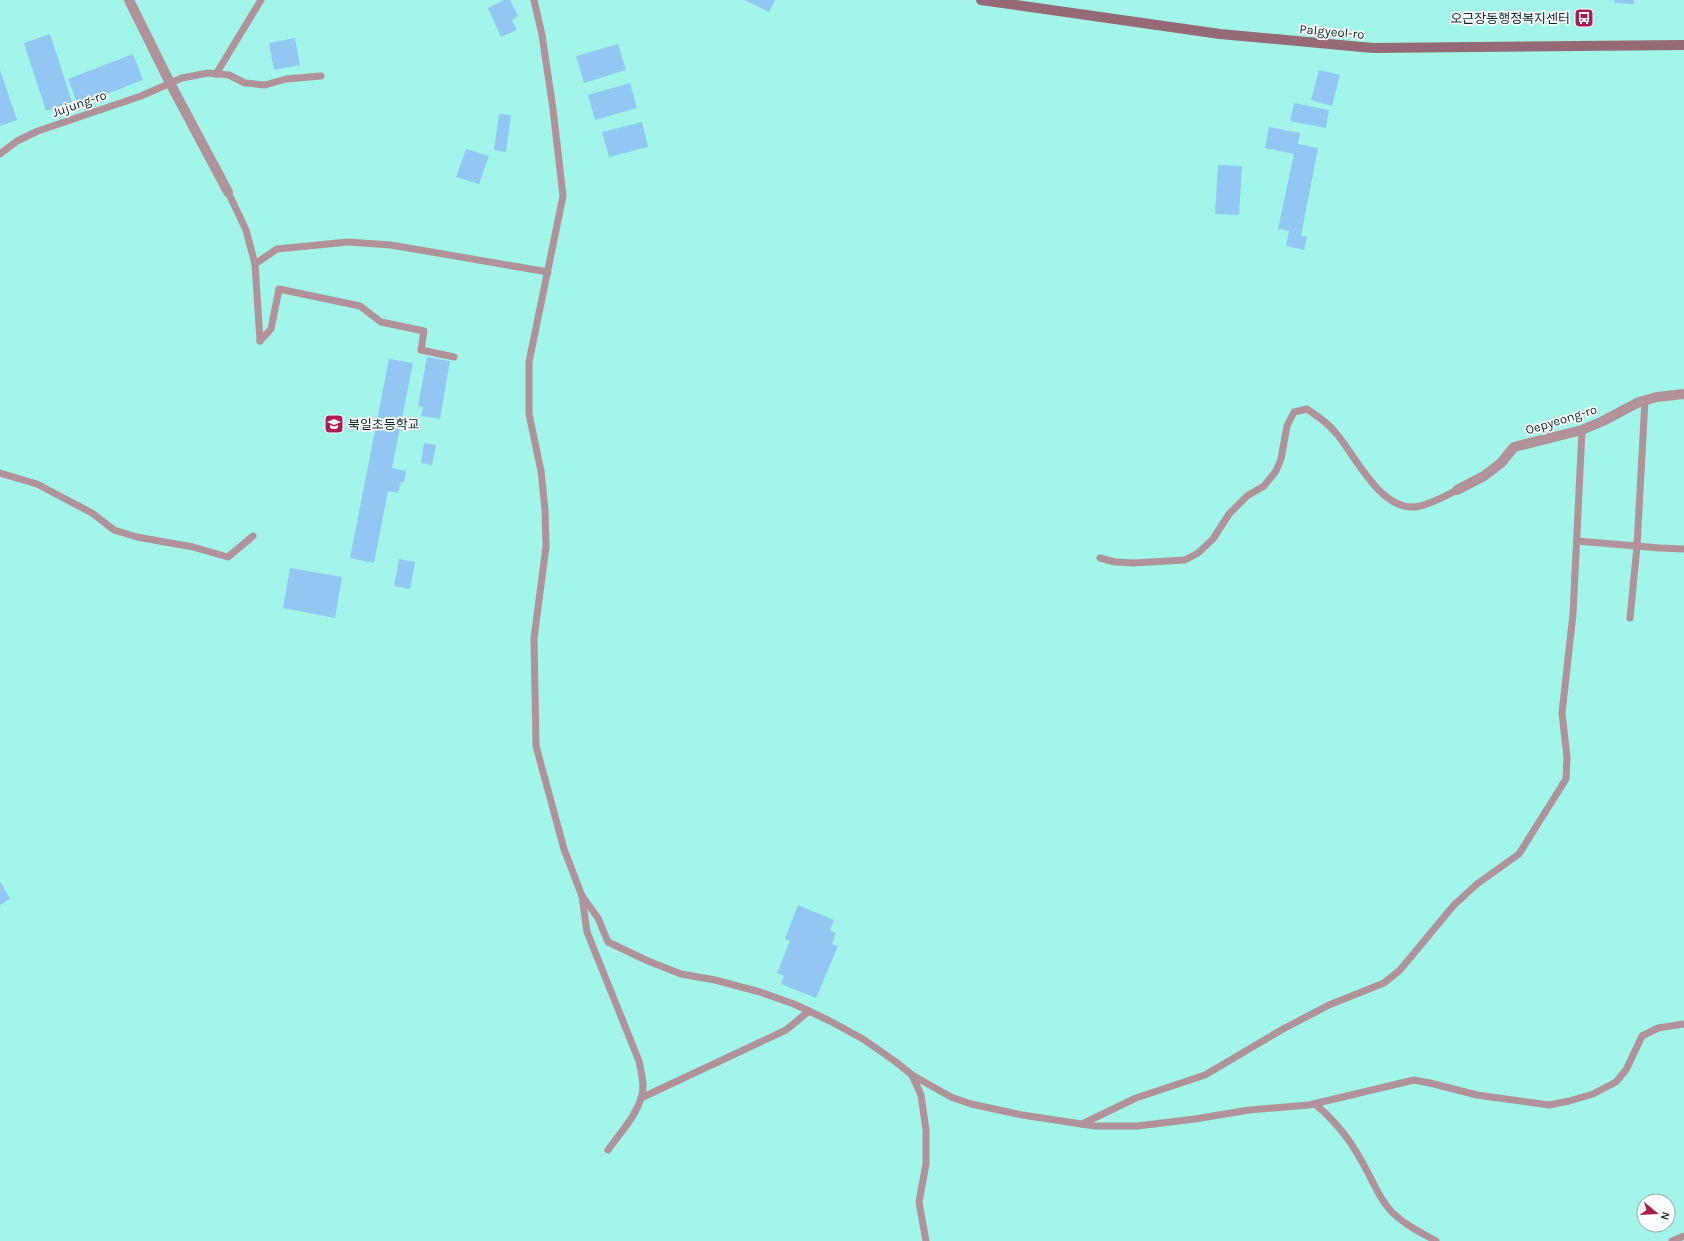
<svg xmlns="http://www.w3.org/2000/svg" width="1684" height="1241" font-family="Karla,'Noto Sans KR',sans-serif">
<rect width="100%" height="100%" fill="#a1f5e9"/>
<g fill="#93c7f3">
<path d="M504,0h6l8,16 -6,4 5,10 -16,7 -13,-29z"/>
<path d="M744,0h31l-6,12z"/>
<path d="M1615,0h19v4l-20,-1z"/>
<path d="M50,34l22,68 -26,9 -22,-68z"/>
<path d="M295,38l5,27 -26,5 -5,-27z"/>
<path d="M618,44l8,26 -42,13 -8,-27z"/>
<path d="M133,54l10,26 -65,25 -10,-26z"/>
<path d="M0,70l17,50 -17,6z"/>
<path d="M1319,70l21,5 -8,31 -21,-6z"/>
<path d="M630,83l7,25 -42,12 -7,-25z"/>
<path d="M1294,103l35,7 -3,18 -36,-7z"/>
<path d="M499,114l12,1 -5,37 -12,-2z"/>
<path d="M642,122l6,25 -39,10 -7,-25z"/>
<path d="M1269,127l31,6 -2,11 20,4 -17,88 6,1 -3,13 -18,-4 3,-15 -11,-2 16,-75 -29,-6z"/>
<path d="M466,149l23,7 -10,28 -23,-7z"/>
<path d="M1218,165l24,1 -3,49 -24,-1z"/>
<path d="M427,357l23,4 -10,58 -19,-3 2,-9 -5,-1z"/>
<path d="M389,359l24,4 -21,105 14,3 -2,11h-3l-3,11 -10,-2 -14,72 -24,-5z"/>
<path d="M424,443l12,2 -4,20 -11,-2z"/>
<path d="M399,559l16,3 -5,27 -16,-3z"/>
<path d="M290,568l52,9 -7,41 -52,-10z"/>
<path d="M0,881l10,18 -10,6z"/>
<path d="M798,905l36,15 -4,10 6,3 -4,11 6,2 -22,52 -35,-14 3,-8 -7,-3 13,-32 -5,-2z"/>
</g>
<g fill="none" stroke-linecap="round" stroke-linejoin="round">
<g stroke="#b09298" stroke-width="7">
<path d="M534,0l8,35 11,74 10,87 -34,166v52l12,57 4,39 1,37 -12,91 2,108 28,103 18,47 5,36 52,129c2,11 6,23 3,34 -5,20 -22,38 -34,55"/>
<path d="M216,74l45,-74"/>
<path d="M0,154l17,-13 21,-10 103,-35 41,-18 26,-5 21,2 16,8 20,2 21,-6 35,-3"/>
<path d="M228,192l18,38 9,34 5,77"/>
<path d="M255,264l22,-15 71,-7 43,3 157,27"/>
<path d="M260,341l11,-12 8,-40 81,17 21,16 43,9 -3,19 33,7"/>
<path d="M0,473l37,11 55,29 22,17 23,7 56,10 35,10 25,-21"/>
<path d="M1577,541l83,7 24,1"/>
<path d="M1100,558l15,4 18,1 52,-3 13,-7 15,-14 16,-25 18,-18 17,-10 12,-15 5,-12 6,-33 7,-14 13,-3c10,7 20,13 28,23 20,22 47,84 85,74 13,-3 25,-10 37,-16"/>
<path d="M1630,618l7,-72 8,-146"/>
<path d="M582,896l16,22 10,24 40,19 33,13 34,6 45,12 34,12 36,17 33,18 33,23 16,13 39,22 20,7 51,11 73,11h42l58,-7 54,-9 60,-5 105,-25 16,3 47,12 72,10 20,-4 24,-7 23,-12 10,-12 16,-34 16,-8 26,-4"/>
<path d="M912,1075l9,20 5,35v34l-7,38 7,39"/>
<path d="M641,1098l145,-68 23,-19"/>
<path d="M1315,1104c24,20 38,40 52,67 7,13 13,28 23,39 13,14 30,22 46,31"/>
<path d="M1082,1124l54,-26 69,-23 78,-46 46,-24 55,-22 16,-13 54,-65 23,-21 42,-30 47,-75 1,-22 -5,-44 11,-99 9,-184"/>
<path d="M1672,1241l12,-5"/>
</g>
<g stroke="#b09298" stroke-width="10">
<path d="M129,0l41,83 58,109"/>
<path d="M1457,490l27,-14 17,-13 13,-16 68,-17 21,-9 36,-19 18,-5 27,-3"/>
</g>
<path stroke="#966a74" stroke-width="10" d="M981,0l239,34 153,14 311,-3"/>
</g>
<defs>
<g id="bus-square" transform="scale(1)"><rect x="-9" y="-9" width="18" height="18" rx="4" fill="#ac1c53" stroke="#fff"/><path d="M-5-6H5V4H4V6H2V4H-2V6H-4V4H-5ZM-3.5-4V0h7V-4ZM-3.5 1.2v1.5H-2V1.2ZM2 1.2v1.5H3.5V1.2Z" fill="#fff"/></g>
<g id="school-square" transform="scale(1)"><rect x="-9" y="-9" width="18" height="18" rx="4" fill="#ac1c53" stroke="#fff"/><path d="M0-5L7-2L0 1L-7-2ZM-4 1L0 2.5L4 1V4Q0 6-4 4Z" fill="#fff"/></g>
</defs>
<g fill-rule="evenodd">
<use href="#bus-square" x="1584" y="18"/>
<use href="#school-square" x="334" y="424"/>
</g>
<g text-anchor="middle" stroke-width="3.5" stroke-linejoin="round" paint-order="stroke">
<g font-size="13" fill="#062b27" stroke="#fff" text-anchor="end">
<text x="1570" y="23">오근장동행정복지센터</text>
<text x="348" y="429" text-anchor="start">북일초등학교</text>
</g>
<g font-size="13" fill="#062b27" stroke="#fff">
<text transform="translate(1332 31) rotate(5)" y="5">Palgyeol-ro</text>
<text transform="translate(79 103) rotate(-19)" y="5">Jujung-ro</text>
<text transform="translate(1561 419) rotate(-17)" y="5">Oepyeong-ro</text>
</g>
</g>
<g transform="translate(1656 1213) rotate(108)"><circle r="19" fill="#ffffff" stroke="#9baaa9"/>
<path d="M0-3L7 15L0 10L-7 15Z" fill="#ac1c53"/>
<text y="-6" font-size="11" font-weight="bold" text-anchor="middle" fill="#062b27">N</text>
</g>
</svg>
